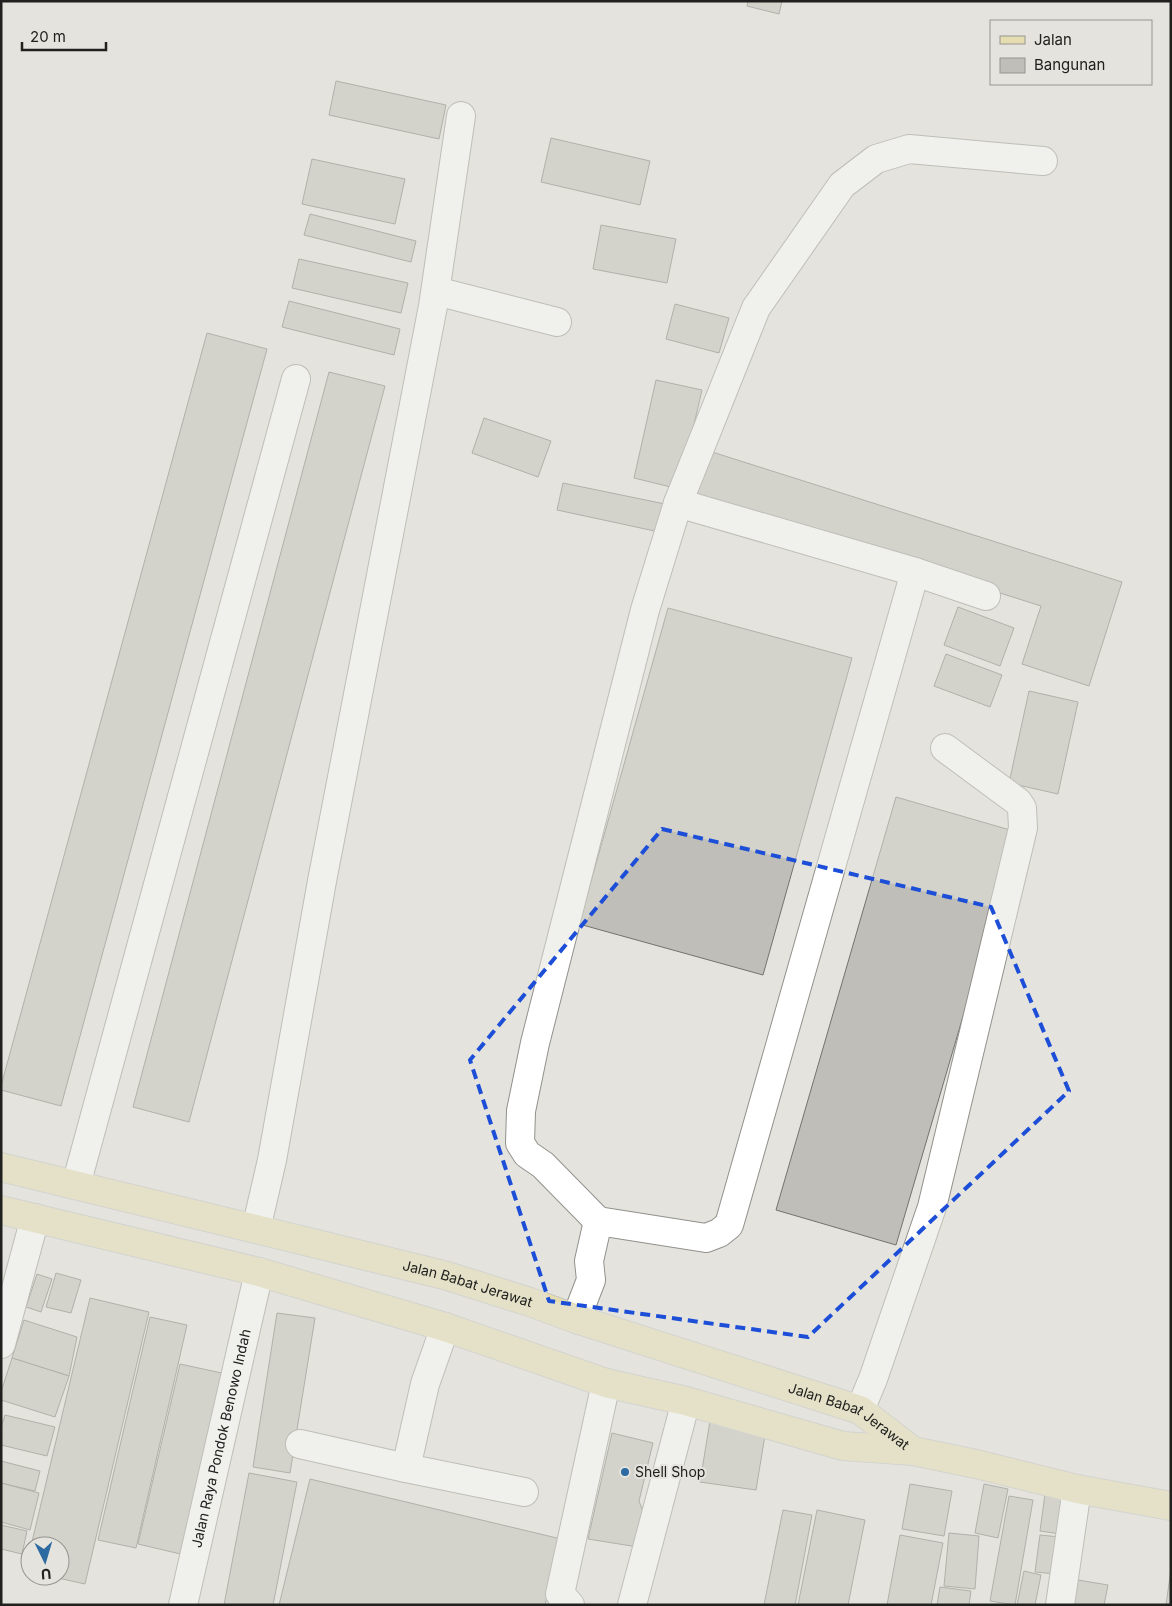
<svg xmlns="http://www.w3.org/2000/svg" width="1172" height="1606" font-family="Inter,sans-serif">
<rect width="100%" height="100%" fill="#e4e3dd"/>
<g fill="#bfbeb9" stroke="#73736e">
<path d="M748,1h34l-3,13 -32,-8z"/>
<path d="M336,81l110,24 -7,34 -110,-24z"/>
<path d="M551,138l99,23 -10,44 -99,-23z"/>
<path d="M312,159l93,20 -10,45 -93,-20z"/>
<path d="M310,214l106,27 -5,21 -107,-27z"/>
<path d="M601,225l75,14 -9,44 -74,-14z"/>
<path d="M299,259l109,24 -7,30 -109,-25z"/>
<path d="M289,301l111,28 -6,26 -112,-28z"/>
<path d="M675,304l54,14 -10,35 -53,-14z"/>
<path d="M207,333l60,16 -206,757 -60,-16v-4z"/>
<path d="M329,372l56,14 -196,736 -56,-15z"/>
<path d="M656,380l46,10 -23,99 -45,-11z"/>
<path d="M484,418l67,23 -13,36 -66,-24z"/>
<path d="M709,451l413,131 -33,104 -67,-22 19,-58 -347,-110z"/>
<path d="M563,483l107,22 -6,28 -107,-23z"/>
<path d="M958,607l56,21 -14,38 -56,-21z"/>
<path d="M668,608l184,50 -89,317 -184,-51z"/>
<path d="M946,654l56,21 -12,32 -56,-21z"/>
<path d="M1029,691l49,11 -20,92 -49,-11z"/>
<path d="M896,797l121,35 -121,413 -120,-35z"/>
<path d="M56,1273l25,7 -10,33 -25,-6z"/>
<path d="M37,1274l15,5 -11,33 -15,-5z"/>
<path d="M90,1298l59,14 -64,272 -36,-8h11v-30h-29z"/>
<path d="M277,1313l38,5 -25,155 -37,-6z"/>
<path d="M150,1317l37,8 -51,223 -38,-8z"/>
<path d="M24,1320l53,17 -8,39 -57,-18z"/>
<path d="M12,1358l57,18 -14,41 -54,-17v-8z"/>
<path d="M180,1364l51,11 -42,181 -51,-12z"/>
<path d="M5,1415l50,12 -8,29 -46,-11v-17z"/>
<path d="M710,1421l56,8 -10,61 -56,-8z"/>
<path d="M612,1433l41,10 -14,58 10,26 -5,21 -56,-9z"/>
<path d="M1,1461l39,10 -5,20 -34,-8z"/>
<path d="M249,1473l48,9 -24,123h-49z"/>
<path d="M310,1479l251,60 -16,66h-266z"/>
<path d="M1,1483l38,10 -9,37 -29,-8z"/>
<path d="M910,1484l42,7 -8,45 -42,-7z"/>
<path d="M984,1484l24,5 -10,49 -23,-5z"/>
<path d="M1046,1487l20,3 -6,44 -20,-3z"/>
<path d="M1009,1496l24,4 -18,105 -25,-4z"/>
<path d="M783,1510l29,5 -17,90h-31z"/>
<path d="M817,1510l48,10 -17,85h-50z"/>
<path d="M1,1525l26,6 -5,23 -21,-5z"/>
<path d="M949,1533l30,3 -4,53 -31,-3z"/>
<path d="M900,1535l43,8 -12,62h-44z"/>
<path d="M1040,1535l20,2 -4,37 -21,-2z"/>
<path d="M1171,1569v36h-5z"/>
<path d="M1024,1571l17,4 -6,30h-18z"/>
<path d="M1078,1580l30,5 -4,20h-31z"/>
<path d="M940,1587l31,4 -2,14h-32z"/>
</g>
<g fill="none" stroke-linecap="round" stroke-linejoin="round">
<g stroke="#92918c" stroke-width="30">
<g id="minor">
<path d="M436,291l121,31"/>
<path d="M678,503l78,-195 86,-123 34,-26 33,-10 134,12"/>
<path d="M915,572l71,24"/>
<path d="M76,1185l220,-806"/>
<path d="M256,1229l16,-69 50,-279 111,-575 28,-190"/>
<path d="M579,1320l2,-14 10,-26 -2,-19 9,-40 108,17 13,-5 10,-8 186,-653 -237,-69 -33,107 -110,433 -14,68 -1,32 7,11 16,11 55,56"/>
<path d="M445,1327l-20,57 -19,84 118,24"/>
<path d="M1,1344l34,-126"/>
<path d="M860,1410l13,-31 59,-172 91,-379 -1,-20 -4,-6 -73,-54"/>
<path d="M300,1444l106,24"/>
<path id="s1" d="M183,1605l76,-333"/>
<path d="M570,1605l-10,-11 46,-211"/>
<path d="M632,1605l54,-204"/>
<path d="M1060,1605l17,-116"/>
</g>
</g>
<g stroke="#c1c1c0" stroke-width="30">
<g id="major">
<path id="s2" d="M1,1167l443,108 86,27 49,18 281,90 53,41"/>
<path d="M1,1210l258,62 186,55 161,56 80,18 157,45 70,5 63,13 101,25 94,17"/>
</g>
</g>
<use href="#minor" stroke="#fff" stroke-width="28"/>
<use href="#major" stroke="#e5ddb0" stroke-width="28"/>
</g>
<path d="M0 0H1172V1606H0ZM662,829l329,78 78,184 -261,246 -259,-36 -79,-241z" fill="#e4e3dd" fill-opacity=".55" fill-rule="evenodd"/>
<path fill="none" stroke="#1d4ed8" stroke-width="4" stroke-dasharray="10 6" stroke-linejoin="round" d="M662,829l329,78 78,184 -261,246 -259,-36 -79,-241z"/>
<circle fill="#2c6aa1" stroke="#e4e3dd" stroke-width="2" cx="625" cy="1472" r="5"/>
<g text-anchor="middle" stroke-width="4" stroke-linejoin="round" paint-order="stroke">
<g font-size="14" fill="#20201e" stroke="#e4e3dd">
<text dy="5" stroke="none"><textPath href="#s2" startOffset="481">Jalan Babat Jerawat</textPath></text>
<text dy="5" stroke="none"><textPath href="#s2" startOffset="886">Jalan Babat Jerawat</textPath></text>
<text dy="5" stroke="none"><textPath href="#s1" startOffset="171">Jalan Raya Pondok Benowo Indah</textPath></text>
</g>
<g font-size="14" fill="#20201e" stroke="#e4e3dd" text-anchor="start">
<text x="635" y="1477">Shell Shop</text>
</g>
</g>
<rect width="1172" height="1606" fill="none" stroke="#20201e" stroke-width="5"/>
<rect x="990" y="20" width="162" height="65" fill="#e4e3dd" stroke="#969591"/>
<rect x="1000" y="36" width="25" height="8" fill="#e5ddb0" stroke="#969591"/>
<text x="1034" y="45" font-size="15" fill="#20201e">Jalan</text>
<rect x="1000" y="58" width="25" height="15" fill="#bfbeb9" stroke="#969591"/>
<text x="1034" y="70" font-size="15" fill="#20201e">Bangunan</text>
<g transform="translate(45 1561) rotate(175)"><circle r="24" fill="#e4e3dd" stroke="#969591"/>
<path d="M0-4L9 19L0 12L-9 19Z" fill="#2c6aa1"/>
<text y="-8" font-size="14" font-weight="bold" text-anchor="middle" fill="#20201e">U</text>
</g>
<path d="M22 42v8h84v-8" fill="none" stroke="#20201e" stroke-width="2.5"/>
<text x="30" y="42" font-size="15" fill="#20201e" stroke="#e4e3dd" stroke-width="4" paint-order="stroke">20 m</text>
</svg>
